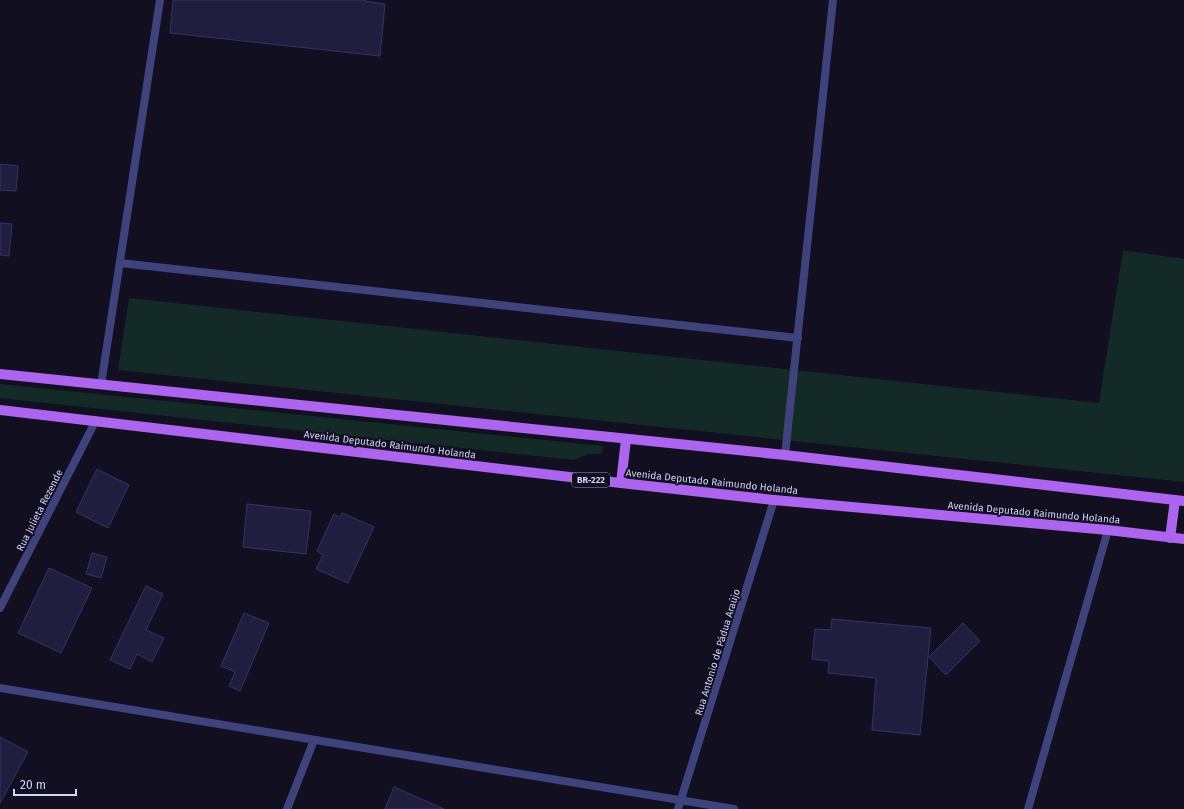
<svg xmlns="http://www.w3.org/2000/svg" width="1184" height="809" font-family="'Fira Sans',sans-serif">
<rect width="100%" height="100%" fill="#110f20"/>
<g fill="#132a27">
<path d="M1123,250l61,9v223l-1066,-112 11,-72 970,105z"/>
<path d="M0,384l603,62 -1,8h-13l-16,6 -573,-62z"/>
</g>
<g fill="#211d3f" stroke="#373269">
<path d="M173,0h192v1l20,3 -5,52 -210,-23z"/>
<path d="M0,164l18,2 -2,25 -16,-1z"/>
<path d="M0,223l12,1 -3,32 -9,-1z"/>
<path d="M97,469l32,16 -21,43 -32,-16z"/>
<path d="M247,504l64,7 -5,43 -63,-7z"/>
<path d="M342,513l32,14 -26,56 -32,-14 7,-14 -6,-4 17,-37 6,3z"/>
<path d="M92,553l15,4 -6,21 -15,-4z"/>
<path d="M49,568l43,20 -31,65 -43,-20z"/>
<path d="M146,586l17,8 -17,36 18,8 -12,24 -15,-8 -7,15 -20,-9z"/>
<path d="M244,613l25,10 -29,68 -11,-5 6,-14 -14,-6z"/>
<path d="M832,619l99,9 -11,107 -48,-5 4,-52 -48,-5 1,-12 -17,-2 3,-30 16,1z"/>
<path d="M963,623l17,18 -34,34 -17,-18z"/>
<path d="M0,737l28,15 -28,51z"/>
<path d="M394,787l50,22h-59z"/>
</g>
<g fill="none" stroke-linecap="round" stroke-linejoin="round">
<g stroke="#3f437b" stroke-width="8">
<path d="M120,263l678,75"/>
<path d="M101,385l59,-385"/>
<path d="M785,455l48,-455"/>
<path d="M0,608l96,-188"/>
<path d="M0,688l734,121"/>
<path d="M287,809l27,-69"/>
<path d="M678,809l96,-309"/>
<path d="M1028,809l80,-279"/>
</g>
<g stroke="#ad65f0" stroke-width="10">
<path d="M0,374l785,81 399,46"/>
<path d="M0,410l621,73 153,17 334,30 76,9"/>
<path d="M621,483l5,-44"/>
<path d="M1170,538l5,-38"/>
</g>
</g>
<g text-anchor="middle" stroke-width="4" stroke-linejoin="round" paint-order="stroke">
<rect fill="#110f20" stroke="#9a98b9" stroke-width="1" x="572" y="473" width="38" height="14" rx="3"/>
<g font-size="9" font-weight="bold" fill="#d4d3fb">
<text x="591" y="483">BR-222</text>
</g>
<g font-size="10" fill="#d4d3fb" stroke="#110f20">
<text transform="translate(390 444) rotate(7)" y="4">Avenida Deputado Raimundo Holanda</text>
<text transform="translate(712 481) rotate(6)" y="4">Avenida Deputado Raimundo Holanda</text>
<text transform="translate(39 510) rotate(-63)" y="4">Rua Julieta Rezende</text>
<text transform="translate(1034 512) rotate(5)" y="4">Avenida Deputado Raimundo Holanda</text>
<text transform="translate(717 652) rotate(-73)" y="4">Rua Antonio de Pádua Araújo</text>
</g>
</g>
<path d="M14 789v6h62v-6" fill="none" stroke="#d4d3fb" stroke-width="2"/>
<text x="20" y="789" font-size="12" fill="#d4d3fb" stroke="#110f20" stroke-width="3" paint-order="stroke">20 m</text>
</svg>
